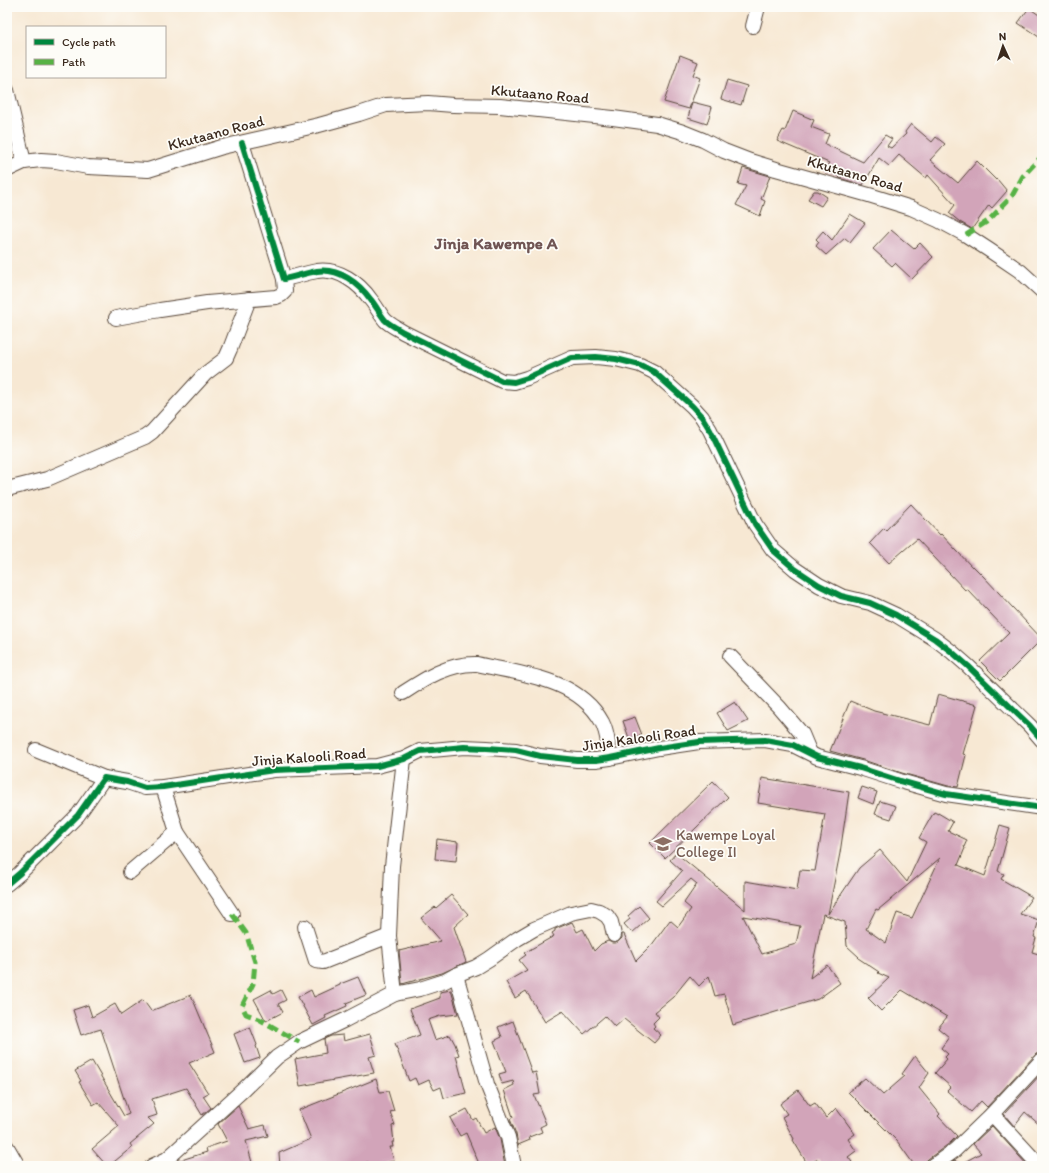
<svg xmlns="http://www.w3.org/2000/svg" width="1049" height="1173" font-family="Itim,sans-serif">
<rect width="100%" height="100%" fill="#fdfcf7"/>
<filter id="ink" filterUnits="userSpaceOnUse"><feTurbulence type="fractalNoise" baseFrequency=".025" numOctaves="2"/><feDisplacementMap in="SourceGraphic" scale="8" xChannelSelector="R" yChannelSelector="G"/><feConvolveMatrix kernelMatrix="1 2 1 2 8 2 1 2 1" color-interpolation-filters="sRGB"/></filter>
<filter id="wash" filterUnits="userSpaceOnUse"><feTurbulence type="fractalNoise" baseFrequency=".012" numOctaves="4" result="noise"/><feDisplacementMap in="SourceGraphic" scale="16" xChannelSelector="R" yChannelSelector="G"/><feGaussianBlur stdDeviation="0.9" result="paint"/><feColorMatrix in="noise" values="0 0 0 0 0 0 0 0 0 0 0 0 0 0 0 0 0 1.4 0 .05"/><feComposite in="paint" operator="in"/></filter>
<g filter="url(#wash)">
<rect width="100%" height="100%" fill="#f7e8d3"/>
<g id="blocks">
<g fill="#d2a4b9" fill-rule="evenodd">
<path d="M1029,8l13,9v22l-24,-16z"/>
<path d="M680,55l18,7 -5,13 7,3 -11,31 -25,-7z"/>
<path d="M727,80l20,6 -6,19 -20,-6z"/>
<path d="M692,102l20,5 -5,17 -19,-6z"/>
<path d="M793,111l21,9 -3,7 18,7 -4,10 38,18 22,-27 7,4 -5,7 4,2 15,-14 -1,-2 6,-8 21,18 4,-5 9,7 -15,16 28,23 19,-22 19,19 1,-1 10,12 -15,17 -3,-3 -17,24 -12,-7 -11,-9 6,-8 -27,-30 -2,3 -27,-23 -10,11 -10,-8 -16,27 -24,-7 1,-2 -16,-6 5,-7 -52,-22 6,-11 2,1z"/>
<path d="M743,168l27,8 -9,23 4,2 -5,15 -24,-11 10,-19 -8,-2z"/>
<path d="M814,191h4l9,6 -6,9 -13,-7z"/>
<path d="M850,214l15,9 -15,19 -5,-4 -19,17 -10,-9 3,-4 -3,-3 7,-8 9,9z"/>
<path d="M891,230l23,19 6,-6 13,14 -21,22 -17,-16 -3,3 -19,-17z"/>
<path d="M911,504l29,31 1,-1 31,33 1,-1 11,11 58,62 -42,42 -20,-20 29,-28 -42,-44 -2,1 -48,-51 -28,24 -19,-20 14,-15 2,2z"/>
<path d="M938,694l39,11 -14,49 3,1 -8,32 -10,-1 -46,-13 -39,-13 -33,-9 20,-50 24,10 56,14z"/>
<path d="M735,702l13,19 -20,10 -11,-18z"/>
<path d="M635,717l7,18 -13,3 -6,-17z"/>
<path d="M762,778l87,14 -9,61 -12,61 31,-46 21,-18 27,32 19,-40 -7,-4 15,-26 4,2v-1l15,9 -5,9 19,9 -3,7 1,1 -7,17 27,11 15,-51 10,3 -12,43 6,3 -3,5 31,18 -12,17 19,6 -5,17 2,1 -4,14 10,3v97l-6,2 -49,53 -6,-6 -10,11 -24,-21 4,-4 -16,-14 12,-14 -2,-2 3,-3 -7,-6 8,-11 -11,-9 9,-11 -45,-27 -21,21 -13,-13 21,-20 -11,-5 1,-1 -21,-14 1,-1 -12,-11 -2,-24 -22,-8 -13,64 17,-13 13,18 -22,16 -85,26 -9,-31 -9,2 -6,-20 -10,10 -9,-10 -17,21 -18,15 4,5 -6,6 2,3 -2,2 8,7 -7,8 -30,-24 -9,8 -10,-11 -21,18 -21,-23 -18,11 -19,-31 -11,7 -9,-16 21,-12 -8,-10 7,-5 -2,-2 30,-17 -2,-3 3,-2v-2l17,-7 5,10 6,-3 11,22 7,-7 7,-3 4,2h4l3,-2 3,-3v-4h2l12,27 15,-15 19,-26 8,7 13,-18 -7,-6 13,-19 -6,-5 -29,27 -6,-5 26,-30 -12,-11 6,-7 69,57v-29l52,9 3,-20 15,1 10,-57 -67,-11zM940,858l-28,60 -15,-5 -11,30 -20,-14 10,-20 2,1zM743,916l57,10 -4,18 -34,10z"/>
<path d="M713,781l15,16 -63,61 -15,-15z"/>
<path d="M862,787l15,5 -4,12 -15,-6z"/>
<path d="M880,801l16,5 -5,13 -16,-5z"/>
<path d="M437,839l21,3 -2,19 -21,-2z"/>
<path d="M451,895l17,19 -14,13 12,35 -24,11 -40,11 -3,-33 42,-10 -20,-23 14,-11 1,1z"/>
<path d="M639,906l10,12 -17,15 -8,-9 6,-5 -2,-3z"/>
<path d="M358,977l8,18 -20,8 1,3 -22,10 1,2 -13,7 -15,-28 13,-7 3,7 26,-12v-1z"/>
<path d="M271,990l2,4 8,-4 5,10 -8,4 5,8 -17,9 -12,-22z"/>
<path d="M451,990l7,24 -18,2 -12,4 7,20 15,-5 5,9 4,11 -3,1 10,37 -22,5 -3,-11 -7,3 -5,-10 -11,5 -3,-7 -6,3 -14,-37 25,-9 -10,-26 30,-11v-6z"/>
<path d="M191,995l24,57 -26,11 19,30 -5,3 8,12 -9,7 -16,-27 -34,11 5,16 -9,3 6,6 -24,20 2,3 -23,19h-2l-15,-17 27,-23 -21,-24 -5,3 -14,-23 2,-1 -6,-10 17,-10 32,55 5,-2 -28,-85 -20,6 -8,-25 15,-5 4,12 23,-13 6,11 22,-15 8,11z"/>
<path d="M513,1021l19,52 4,-1 4,22 -6,1 12,29 -6,3 2,5 -13,5 1,3 -12,5 -2,-11 -6,-15 3,-2 -9,-27 10,-5 -1,-4 -11,3 -3,-10 7,-2 -12,-31 8,-4 -4,-10z"/>
<path d="M250,1027l7,18 -1,1 4,12 -15,5 -11,-29z"/>
<path d="M370,1034l6,21 -7,2 5,16 -74,13 -5,-27 31,-6 -2,-14 7,-3 12,-1 1,6z"/>
<path d="M915,1056l14,17 -10,15 21,26 -2,2 19,20 -7,7 -22,16 -3,3v4h-10l-18,-25 -49,-49 17,-14 18,17 22,-19 -3,-2z"/>
<path d="M1042,1073v54l-17,-15 -11,14 -10,-12z"/>
<path d="M376,1079l4,13 8,-1 6,20 -4,1 5,13 -3,1 2,16h-2l1,5h-3l4,14 -21,5h-4l-1,-4 -18,4h-70l-1,-13 32,-14 -12,-29z"/>
<path d="M798,1090l12,16 5,-3 11,15 10,-10 19,26 -7,5 8,12 -8,6 4,5 -6,4h-23l-5,-7 -10,6 -15,-25 1,-1 -12,-22 5,-3 -7,-10z"/>
<path d="M238,1106l11,23 16,-4 3,11 -22,5 7,25h-81l6,-5 29,-9 -1,-4 21,-7 -9,-17z"/>
<path d="M467,1109l6,11 3,-2 8,15 11,-6 5,12 5,27h-25l-14,-33 -6,3 -10,-18z"/>
<path d="M992,1126l36,40h-81l8,-6 4,5 22,-12 -8,-9z"/>
</g>
</g>
</g>
<g filter="url(#ink)">
<use href="#blocks" fill-opacity="0" stroke="#574639" stroke-width="1"/>
<g fill="none" stroke-linecap="round" stroke-linejoin="round">
<g stroke="#574639" stroke-width="16">
<g id="street">
<path d="M753,26l5,-19"/>
<path d="M7,90l17,72"/>
<path d="M242,143l42,136c10,-2 22,-6 33,-8 22,-3 42,12 54,29 5,6 9,14 14,20 5,5 12,8 18,12l99,49 12,1 13,-4 45,-20 24,-1 20,2 24,6 14,7 38,34 10,11 8,13 45,94 18,26 22,19 24,16 22,11 29,7 26,12 39,24 17,13 16,14 62,60 12,14"/>
<path d="M7,170l17,-8 17,-2 15,1 32,6 60,3 74,-23 97,-22 40,-11 27,-9 42,-2 25,2 47,1 113,12 44,6 26,8 20,8 21,11 26,10 26,8 93,26 42,13 27,12 28,15 23,15 31,21 22,20"/>
<path d="M116,318l44,-8 47,-7 69,-6 5,-2 4,-4 -1,-12"/>
<path d="M7,489l40,-10 98,-42 7,-5 53,-58 21,-16 4,-9 19,-50"/>
<path d="M730,656l49,51 23,27 8,19"/>
<path d="M403,693c23,-15 46,-30 74,-29 43,10 101,14 125,58 3,6 5,14 6,21 0,6 -1,8 2,15"/>
<path d="M36,750l68,28"/>
<path d="M177,832l55,82"/>
<path d="M130,872l47,-40 -14,-45"/>
<path d="M7,884l13,-11 58,-58 26,-37 23,4 18,6 18,-1 111,-17 103,-4 27,-7 16,-8 23,-2 21,-2 23,1 29,2 24,6 37,4h19l14,-2 49,-10 40,-6 66,-2 28,5 24,12 43,11 40,13 46,13 96,14"/>
<path d="M305,927l11,34 7,1 66,-26"/>
<path d="M456,975l31,109 21,53 6,29"/>
<path d="M395,994l-6,-58 3,-70 12,-107"/>
<path d="M992,1114l50,-54"/>
<path d="M7,1147l11,19"/>
<path d="M152,1166l15,-7 77,-70 33,-32 22,-15 46,-22 50,-26 25,-5 25,-8 11,-6 20,-8 13,-8 28,-20 17,-10 37,-16 20,-4 8,2 8,5 4,6 3,13"/>
<path d="M933,1166l22,-16 37,-36 48,52"/>
</g>
</g>
<use href="#street" stroke="#fff" stroke-width="14"/>
<g stroke="#57b245" stroke-width="5" stroke-dasharray="10 5" stroke-linecap="butt">
<path d="M966,235l22,-14 24,-25 11,-20 19,-20"/>
<path d="M232,914l14,19 9,29 -2,22 -11,22 4,8 13,5 40,23"/>
</g>
<g stroke="#fdfcf7" stroke-width="8">
<g id="cycleway">
<path d="M242,143l42,136c10,-2 22,-6 33,-8 22,-3 42,12 54,29 5,6 9,14 14,20 5,5 12,8 18,12l99,49 12,1 13,-4 45,-20 24,-1 20,2 24,6 14,7 38,34 10,11 8,13 45,94 18,26 22,19 24,16 22,11 29,7 26,12 39,24 17,13 16,14 62,60 12,14"/>
<path d="M7,884l13,-11 58,-58 26,-37 23,4 18,6 18,-1 111,-17 103,-4 27,-7 16,-8 23,-2 21,-2 23,1 29,2 24,6 37,4h19l14,-2 49,-10 40,-6 66,-2 28,5 24,12 43,11 40,13 46,13 96,14"/>
</g>
</g>
<use href="#cycleway" stroke="#00873e" stroke-width="6"/>
</g>
</g>
<defs>
<g id="school-bare" transform="scale(1.38)"><path d="M0-5L7-2L0 1L-7-2ZM-4 1L0 2.5L4 1V4Q0 6-4 4Z" fill="#8d6e63" stroke="#fdfcf7" stroke-width="2.5" paint-order="stroke"/></g>
</defs>
<g fill-rule="evenodd">
<use href="#school-bare" x="663" y="844"/>
</g>
<g text-anchor="middle" stroke-width="3.5" stroke-linejoin="round" paint-order="stroke">
<g font-size="15" fill="#3b2a1e" stroke="#fdfcf7">
<text transform="translate(540 94) rotate(5)" y="5">Kkutaano Road</text>
<text transform="translate(216 133) rotate(-15)" y="5">Kkutaano Road</text>
<text transform="translate(855 174) rotate(16)" y="5">Kkutaano Road</text>
<text transform="translate(639 738) rotate(-8)" y="5">Jinja Kalooli Road</text>
<text transform="translate(309 757) rotate(-4)" y="5">Jinja Kalooli Road</text>
</g>
<g font-size="15" fill="#785e54" stroke="#fdfcf7" text-anchor="start">
<text x="676" y="840">Kawempe Loyal<tspan x="676" dy="17">College II</tspan></text>
</g>
<g font-size="17" font-weight="bold" fill="#705554" stroke="#fdfcf7">
<text x="496" y="249">Jinja Kawempe A</text>
</g>
</g>
<rect width="1049" height="1173" fill="none" stroke="#fdfcf7" stroke-width="24"/>
<rect x="26" y="26" width="140" height="52" fill="#fdfcf7" stroke="#afa8a0"/>
<rect x="34" y="39" width="20" height="6" fill="#00873e" stroke="#afa8a0"/>
<text x="62" y="46" font-size="12" fill="#3b2a1e">Cycle path</text>
<rect x="34" y="59" width="20" height="6" fill="#57b245" stroke="#afa8a0"/>
<text x="62" y="66" font-size="12" fill="#3b2a1e">Path</text>
<g transform="translate(1003 46) rotate(357)" stroke="#fdfcf7" stroke-width="3" paint-order="stroke">
<path d="M0-3L7 15L0 10L-7 15Z" fill="#3b2a1e"/>
<text y="-6" font-size="11" font-weight="bold" text-anchor="middle" fill="#3b2a1e">N</text>
</g>
</svg>
